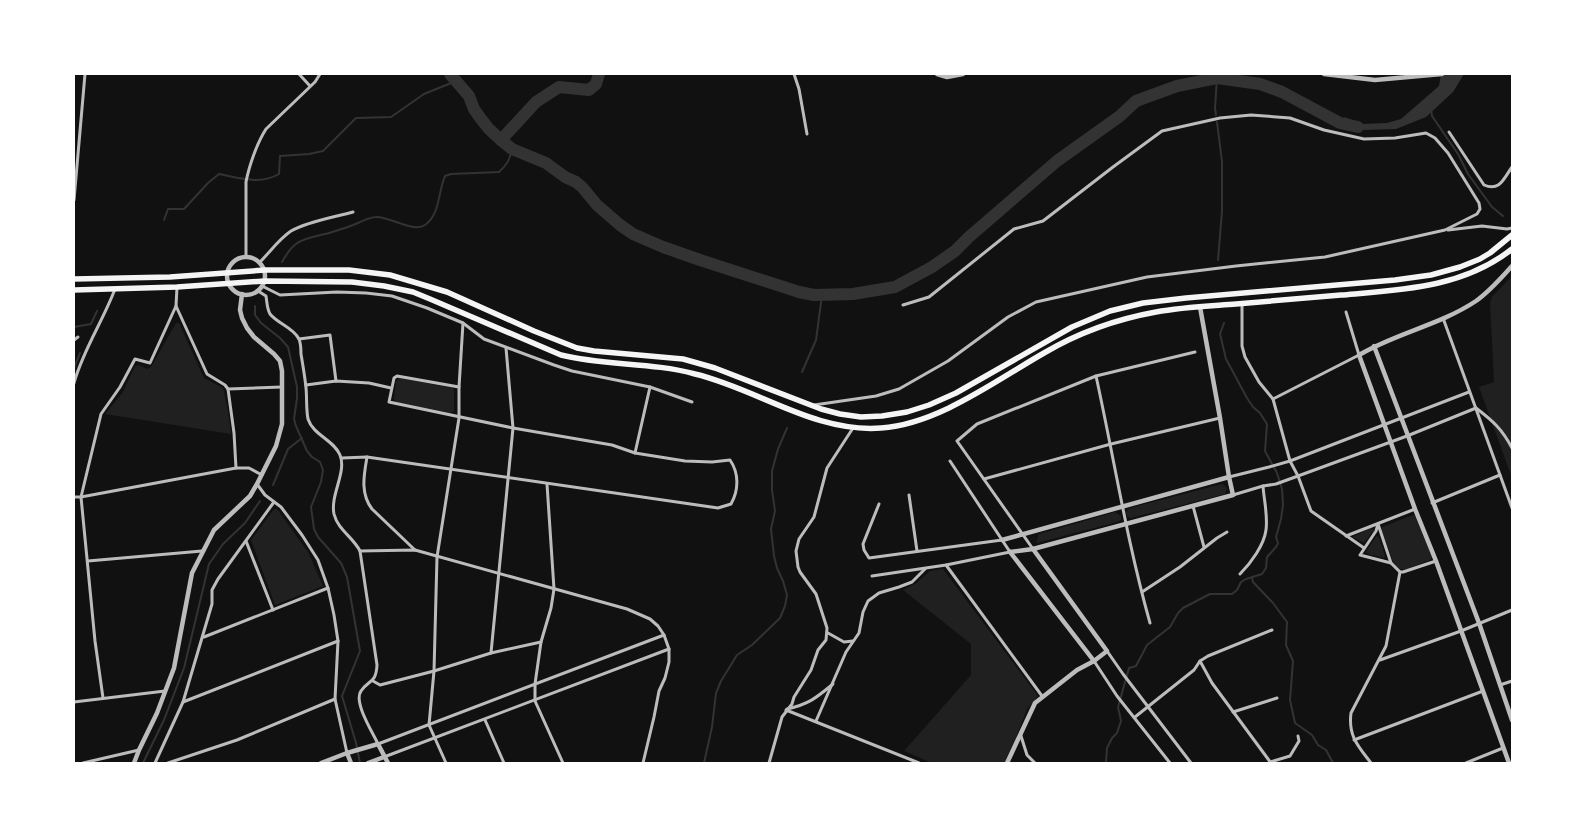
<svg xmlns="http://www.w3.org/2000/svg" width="1586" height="837" font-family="Roboto,sans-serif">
<rect width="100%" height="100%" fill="#111"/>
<g fill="#202020">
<path d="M1512,276v202l-33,-91 15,-5 -4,-79 2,-6z"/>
<path d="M176,323h3l1,2 24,53 19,10 5,23 3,23 -126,-20 18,-22 12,-26 4,-1 8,4 4,-2z"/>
<path d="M399,378l54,10 1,2v21l-4,2 -54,-11 -2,-3 2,-17z"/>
<path d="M1222,484l5,4 -2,6 -94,24 -4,-1 -1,-5 4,-4z"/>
<path d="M274,509h3l31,43 15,34 -48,19 -24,-65z"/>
<path d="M1115,512l6,4v4l-4,2 -80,21h-1l3,-9z"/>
<path d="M1413,515l2,1 17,41 -2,3 -23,9c-6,1 -9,0 -13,-5l-12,-33v-4z"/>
<path d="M1371,528l3,2 -10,13 -12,-6z"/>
<path d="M1376,536l3,1 6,19 -1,2 -16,-4 -2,-2z"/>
<path d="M943,569l95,127 -11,13 -10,26 -13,28h-72l-28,-12 67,-76v-31l-68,-54 12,-6 15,-13z"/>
</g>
<path fill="#333" d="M1441,74h23l-11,18 -27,25 -30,12 -33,1 -22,-3 3,-10 19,7 24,-1 14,-4 38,-33z"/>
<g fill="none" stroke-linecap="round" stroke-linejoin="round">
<g stroke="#333" stroke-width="2">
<path d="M1431,109l1,7 26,38 10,20 24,33 11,9"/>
<path d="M1216,115l-1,-7 2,-30"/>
<path d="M1217,122l5,40v49l-4,49"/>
<path d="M164,220l4,-11h16l24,-26 11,-9c21,4 41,11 60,0l1,-18 29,-2 14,-3 33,-33 35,-1 33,-23 32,-13"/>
<path d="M282,262c4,-7 8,-14 14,-18 9,-7 23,-8 33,-11 10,-3 20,-6 29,-10 6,-3 12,-6 19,-6 13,0 37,16 48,8 15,-10 13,-33 20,-49l6,-2 48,-2c8,-7 11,-13 13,-23"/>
<path d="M255,306v9l6,8 19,15 8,9 9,40v11l-3,21 2,7 11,25 5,6 8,5 3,8 -2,12 -10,25 3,22 4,8 23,26 6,14 13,74 -18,45 14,47 4,20"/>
<path d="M74,327l17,-3 6,-13"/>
<path d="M74,368l6,-15"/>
<path d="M802,372l14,-32 6,-45"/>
<path d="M273,485l15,-36 14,-11"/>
<path d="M1252,578l1,4 20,21 14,19 -1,23 7,16 -3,39 5,23 17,12 6,10 8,5 7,13"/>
<path d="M143,763l21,-43 20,-52 25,-104 14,-20 22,-21 15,-22"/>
<path d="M704,763l8,-36 4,-34 5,-12 16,-26 15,-10 28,-27 5,-12 2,-11 -4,-14 -6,-13 -3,-12 -3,-27 4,-18 -3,-21v-19l6,-22 9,-21"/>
<path d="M1106,763l1,-15 5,-10 5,-5 4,-12 -3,-14 11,-39 7,-2 11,-21 23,-18 8,-14 5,-5 27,-14h22l5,-4 4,-8 5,-3 16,-5 4,-6 1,-11 9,-10 2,-4 -2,-6 5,-18 2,-14 -1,-16 -5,-16 -12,-22 2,-27 -7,-11 -7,-6 -6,-9 -21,-39 -6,-25 4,-11"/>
</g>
<g stroke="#333" stroke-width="12">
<path d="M450,74l19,22 5,13 7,10 8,10 12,11 11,9 34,14 19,14 11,5 6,5 15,18 23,20 13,9 30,13 37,13 99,32 15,3 39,-1 42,-7 37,-20 23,-16 14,-14 88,-76 63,-45 16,-15 41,-15 40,-8 43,6 22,8 58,31 18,4"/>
<path d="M501,140l35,-38 23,-15 30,3 7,-6 3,-10"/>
</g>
<g stroke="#bcbcbc" stroke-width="3">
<path d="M299,74l11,12"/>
<path d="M794,74l5,15 8,45"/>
<path d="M1449,132l35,53c16,7 20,-7 28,-18"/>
<path d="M74,200l11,-126"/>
<path d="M1448,230l34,-4 25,3 5,-1"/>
<path d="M246,256v-74c3,-16 11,-39 20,-53l49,-47 5,-8"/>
<path d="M260,262c10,-10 19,-23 31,-31 15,-9 44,-14 62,-19"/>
<path d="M262,286l18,9 57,-3 29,1 26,3 35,12 36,15 21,16 70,26 18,6 78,16 42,15"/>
<path d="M177,287l-1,19 31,68 18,11 3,4 6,44 2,35"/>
<path d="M258,291l8,5c1,6 1,13 4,18 8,10 23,13 29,25 2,5 2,11 2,15 2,12 4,23 5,34 1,10 0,21 2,31 5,16 26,21 32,36 7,17 -10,40 -6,59 4,16 19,23 26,37l17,114c-1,19 -8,14 -16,26 -8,11 12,42 17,53l286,-109"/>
<path d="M1242,304v42l3,11 14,25 14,17 17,62 8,15 13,35 53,37"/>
<path d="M1443,318l69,190"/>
<path d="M299,339l31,-4 6,46"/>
<path d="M74,340l4,-3"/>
<path d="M1096,376c18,82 31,166 54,247"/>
<path d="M74,383c9,-33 29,-62 41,-94"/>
<path d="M306,385l30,-4 33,2 22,5"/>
<path d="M228,389l54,-2"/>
<path d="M1273,399l86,-44 -13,-43"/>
<path d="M814,405l62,-9 23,-7 49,-28 60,-44 28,-15 111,-25 89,-11 89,-9 120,-27 32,-16 3,-5 -1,-6 -31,-50 -13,-15 -9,-5 -31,5 -31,1 -40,-9 -34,-12 -39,-3 -31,3 -58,13 -49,36 -70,54 -29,8 -85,68 -26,8"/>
<path d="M635,453l15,-66"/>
<path d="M367,457c-3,18 -7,36 5,52l43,41"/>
<path d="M342,458l25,-1 351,51 13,-4c8,-14 8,-31 -1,-44l-18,2 -27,-1 -50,-8 -23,-8 -99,-17 -124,-26 5,-24 3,-2 62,11"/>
<path d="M1229,477l40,-10 21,-6 179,-69"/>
<path d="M984,479l127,-35 109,-26"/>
<path d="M257,484l8,11 16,12 21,28 16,25 10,28 6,27 4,26 -3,58 12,54"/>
<path d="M547,484l7,105 -3,19 -10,34 -6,42v17l28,62"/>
<path d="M909,495l8,56"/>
<path d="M1233,495l30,-9 13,-2 22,-8 109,-40 69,-28c17,13 26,21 36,40"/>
<path d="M74,497h7l155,-29h13l13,7"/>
<path d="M1432,503l68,-28"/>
<path d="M879,504l-16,40 1,6 5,8 133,-18"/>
<path d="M1193,506l11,41"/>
<path d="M1378,524l13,39"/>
<path d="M1346,536l69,-27"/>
<path d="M246,541l27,69"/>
<path d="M1033,549l-76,-108 20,-17 119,-48 99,-24"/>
<path d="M360,551l55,-1 212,59 23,10 8,7 6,9 5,14v13l-4,16 -6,13 -5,26 -11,46"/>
<path d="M88,561l114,-10"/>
<path d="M946,565l96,131"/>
<path d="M1400,572h3l33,-11"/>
<path d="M1240,574c11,-11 24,-29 26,-44 2,-14 -2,-30 -3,-44"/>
<path d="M872,576l74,-11 64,-13 -60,-91"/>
<path d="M1142,592l38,-25 37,-29 10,-6"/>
<path d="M828,633l16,9 9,-1"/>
<path d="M204,637l124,-49"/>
<path d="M1107,651l16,23 68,89"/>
<path d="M491,653l22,-225 -7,-80"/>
<path d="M1380,660l81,-29 51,-21"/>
<path d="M1094,661l23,35 53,67"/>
<path d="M1200,661l12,22 59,80"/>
<path d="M373,681l7,4 54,-14 57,-18 50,-11"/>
<path d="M1500,685l12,-4"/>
<path d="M103,698l-8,-57 -14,-144 20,-83 19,-27 15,-28 15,4 26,-57"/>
<path d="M74,702l91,-11"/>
<path d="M183,702l155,-61"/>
<path d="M787,709c22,-5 29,-11 46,-25"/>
<path d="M786,710l133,53"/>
<path d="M1233,712l44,-14"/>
<path d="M1135,717l59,-47 6,-9 8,-5 64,-26"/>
<path d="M485,720l19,43"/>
<path d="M816,721l30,-69 13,-19 4,-21 5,-11 11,-8 20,-6 13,-5 13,-13"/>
<path d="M1021,736l6,19 8,8"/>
<path d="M1354,740l129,-49"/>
<path d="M384,757l285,-108"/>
<path d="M1270,762l20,-6 9,-15 -1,-5"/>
<path d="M83,763l56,-13"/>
<path d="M155,763l28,-61 29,-98v-14l6,-11 56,-77"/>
<path d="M168,763l69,-23 98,-41"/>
<path d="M446,763l-17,-38 5,-54 3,-114 22,-139v-31l4,-64"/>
<path d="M769,763l13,-46 10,-13 2,-7 17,-27 7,-20 8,-10 1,-12 -11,-34 -16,-22 -2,-5 -2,-16 3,-12 15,-22 13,-49 26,-40"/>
<path d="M1371,763c-13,-17 -23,-27 -20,-50l35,-67 14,-74 -9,-9 -31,-8 16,-24 2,-7"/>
<path d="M1466,763l37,-15"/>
</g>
<g stroke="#bcbcbc" stroke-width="4.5">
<path d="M937,74l10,3 16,-3"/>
<path d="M1324,74l51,6 67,-6"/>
<circle cx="246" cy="276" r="19"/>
<path d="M1374,346l105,277 33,97"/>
<path d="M1002,540l227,-63"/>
<path d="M1010,552l23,-3 200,-54 -4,-18 -9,-59 -20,-111"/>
<path d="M1010,552l84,109"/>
<path d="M347,753l4,10"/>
<path d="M134,763l5,-13 18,-37 17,-45 18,-95 22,-43 36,-34 7,-12 19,-38 6,-22v-53l-2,-10 -6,-7 -20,-17 -7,-9 -5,-10 -2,-8 2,-16"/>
<path d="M321,763l26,-10 31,-9 10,19"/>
<path d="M368,763l16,-6"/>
<path d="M1007,763l28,-60 42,-33 17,-9 13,-10 -74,-102"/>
<path d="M1509,763l-73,-202 -21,-52 -56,-154c37,-22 81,-30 117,-54 14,-10 25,-23 36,-35"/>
</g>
<g stroke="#f5f5f5" stroke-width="5.5">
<path d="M74,279l96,-2 95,-7h84l41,5 57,17 87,39 43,17 17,3 89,8 32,9 106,41 19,5 21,3 21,-1 25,-4 22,-7 27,-12 116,-66 38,-16 33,-8 43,-5 209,-18 36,-5 29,-8 20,-8 10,-6 22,-18"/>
<path d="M74,290l103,-3 88,-6 87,1 32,4 29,6 17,7 131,56c44,11 90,7 134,19 63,15 119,59 186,54 57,-4 114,-47 163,-75 34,-20 73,-34 112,-41 26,-5 54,-6 80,-8 35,-3 70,-6 105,-9 60,-5 122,-7 171,-46"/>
</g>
</g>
<rect width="1586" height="837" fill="none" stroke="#ffffff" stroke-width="150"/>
</svg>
